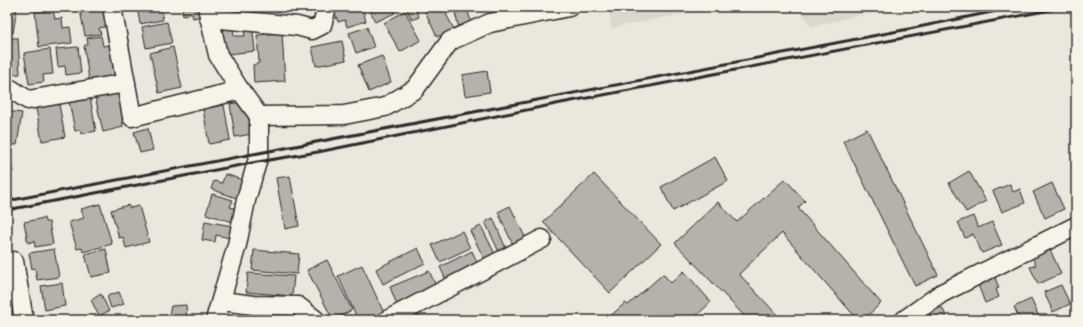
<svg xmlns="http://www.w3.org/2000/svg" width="1083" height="327" font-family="Kalam,sans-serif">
<rect width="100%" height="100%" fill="#ebe7dd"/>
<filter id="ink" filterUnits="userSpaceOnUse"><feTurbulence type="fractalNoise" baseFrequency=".025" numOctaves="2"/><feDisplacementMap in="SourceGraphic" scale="8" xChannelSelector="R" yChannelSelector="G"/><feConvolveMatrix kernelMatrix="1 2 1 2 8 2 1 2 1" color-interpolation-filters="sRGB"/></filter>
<g filter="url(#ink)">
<g fill="#dbd7ce">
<path d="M608,7h112l-109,21z"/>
<path d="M748,7h143l-80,20 -13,-20 -49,6z"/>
</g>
<g fill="#b5b2ab" stroke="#2b2b2b">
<path d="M7,7h10l-4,26 -6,-1z"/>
<path d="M100,7h7l3,19 -11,2 2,6 -16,2 -5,-26z"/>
<path d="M137,7h24l2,13 -23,4z"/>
<path d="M182,7h17l5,9 -11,2 -1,-4 -9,2z"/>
<path d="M215,7h20v3l-19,2z"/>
<path d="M333,7h29l4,14 -19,6 -2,-7 -7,2z"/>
<path d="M369,7h24l2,6 -20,9z"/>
<path d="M415,7l4,10 -7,3 -5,-10z"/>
<path d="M423,7h27l2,5 -6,2 8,15 -17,8z"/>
<path d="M467,9l5,15 -13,4 -4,-15z"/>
<path d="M53,10l2,9 7,-1 1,10 7,-1 2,16 -33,4 -4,-35z"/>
<path d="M405,11l16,29 -21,12 -16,-29z"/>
<path d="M167,22l5,21 -26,5 -4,-21z"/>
<path d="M252,24l3,27 -27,3 -1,-7h-3l-7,-19 16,-2 1,10h11l-2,-11z"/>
<path d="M367,27l7,20 -18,6 -7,-20z"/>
<path d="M282,33l3,48 -31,2 -1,-18 6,-2 -2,-28z"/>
<path d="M101,36l2,10 11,-2 4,32 -29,4 -5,-34 4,-2 -1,-6z"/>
<path d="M7,38h11l2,36 -13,1z"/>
<path d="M342,41l4,19 -30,6 -4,-19z"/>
<path d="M78,47l3,26 -15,2 -1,-9 -7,1 -2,-18z"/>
<path d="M173,47l9,41 -23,5 -9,-40z"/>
<path d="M50,49l3,25 -10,1 1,7 -15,2 -5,-31z"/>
<path d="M382,56l9,26 -22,10 -11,-27z"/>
<path d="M487,71l3,21 -25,4 -3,-21z"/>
<path d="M116,91l2,3 4,-1 6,25 -6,1 1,8 -20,5 -8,-36z"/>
<path d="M90,97l6,34 -15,3 -1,-4 -5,1 -6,-30z"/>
<path d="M247,101l5,33 -17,3 -5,-33z"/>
<path d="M59,104l6,33 -23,4 -6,-33z"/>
<path d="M224,105l6,35 -21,4 -6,-35z"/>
<path d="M7,111l15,2 -5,32 -10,-1z"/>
<path d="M148,128l5,22 -13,3 -6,-21z"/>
<path d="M867,129l71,146 -23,11 -72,-145z"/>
<path d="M9,146l4,26 -6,1v-26z"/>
<path d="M715,157l13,24 -55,30 -12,-24z"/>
<path d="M969,171l17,30 -20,11 -17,-29z"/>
<path d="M225,174l24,8 -10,17 -28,-10 3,-8 8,2z"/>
<path d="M594,174l67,70 -51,49 -67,-71z"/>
<path d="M290,176l9,50 -14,3 -9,-51z"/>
<path d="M785,179l20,22 -7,7 83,95 -18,17h-5l-76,-87 -43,41 43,46h-34l-73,-77 43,-41 19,20z"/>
<path d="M1052,183l12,26 -19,9 -12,-26z"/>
<path d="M1010,184l3,8 7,-3 5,14 -23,9 -9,-21z"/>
<path d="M212,194l21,6 -3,7 7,2 -4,13 -27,-8z"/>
<path d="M100,204l12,40 -29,8 -1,-4 -5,1 -8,-27 15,-4 -3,-9z"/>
<path d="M128,205l2,3 9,-2 10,36 -23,6 -3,-11 -4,1 -8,-28z"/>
<path d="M510,206l16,33 -13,6 -15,-33z"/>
<path d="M973,216l5,12 14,-6 10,23 -20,8 -9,-19 -8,4 -7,-16z"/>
<path d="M44,218l1,4h4l4,22 -18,3 -1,-6 -6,2 -4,-21z"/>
<path d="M493,218l14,33 -7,3 -15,-32z"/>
<path d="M205,221l27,5 -2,12 -14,-3 -1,7 -13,-2z"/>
<path d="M481,226l15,30 -10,6 -16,-31z"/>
<path d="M462,231l8,17 -30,14 -8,-17z"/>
<path d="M1048,245l13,29 -23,10 -8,-17 6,-2 -6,-12z"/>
<path d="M418,248l7,15 -42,21 -7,-15z"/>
<path d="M54,249l5,28 -22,3 -2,-12 -3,1 -3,-16z"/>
<path d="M106,249l5,24 -20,4 -6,-23z"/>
<path d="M254,250l45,4 -2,20 -45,-4z"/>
<path d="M472,251l7,15 -32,16 -7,-15z"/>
<path d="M327,260l25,50 -19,10 -26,-50z"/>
<path d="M362,265l22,48 -16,7h-10l-20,-44z"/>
<path d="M429,271l8,17 -40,17 -7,-18z"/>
<path d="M684,271l27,31 -15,14 3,4h-93l19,-17 3,2 35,-31 8,9z"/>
<path d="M248,273l46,3 -2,20 -46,-4z"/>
<path d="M994,275l5,13 -3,1 3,8 -14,6 -8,-21z"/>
<path d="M62,283l3,23 -20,4 -4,-24z"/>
<path d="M13,284l2,12h-4l4,24h-8v-34z"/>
<path d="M1061,285l9,19 -17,8 -9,-20z"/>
<path d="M119,292l5,12 -13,4 -4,-12z"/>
<path d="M101,294l8,17 -10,5 -8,-16z"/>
<path d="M1031,299l9,20 -20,1 -6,-13z"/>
<path d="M186,305l1,15h-25v-4l7,-1 2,-9z"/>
<path d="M942,307l6,13h-16l-3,-7z"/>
</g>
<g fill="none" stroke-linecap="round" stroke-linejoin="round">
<g stroke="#2b2b2b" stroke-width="21">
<g id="minor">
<path d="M112,7l20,110 108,-27"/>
<path d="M207,7l11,48 22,35 19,26v37l-2,9 -11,38 -9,45 -22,75"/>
<path d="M209,18l88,8 15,4 10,-5 5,-18"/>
<path d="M7,89h4l17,11 98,-17"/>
<path d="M259,116l85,-1 41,-8 30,-18 35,-48 40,-18 79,-16"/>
<path d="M14,261l10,59"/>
<path d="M221,301l33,4 44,1 18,14"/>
<path d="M387,320l155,-81"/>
<path d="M904,320l38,-27 134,-67"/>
</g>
</g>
<use href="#minor" stroke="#f7f3e8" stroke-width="18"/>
<g stroke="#2b2b2b" stroke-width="3">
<path d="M7,201l902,-172 107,-22"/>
<path d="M7,210l250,-48 61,-10 243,-49 505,-96"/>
</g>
</g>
</g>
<rect width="1083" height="327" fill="none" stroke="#f7f3e8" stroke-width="24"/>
<rect x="12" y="12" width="1059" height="303" fill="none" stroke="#2b2b2b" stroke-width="1.5" filter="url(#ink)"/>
</svg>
